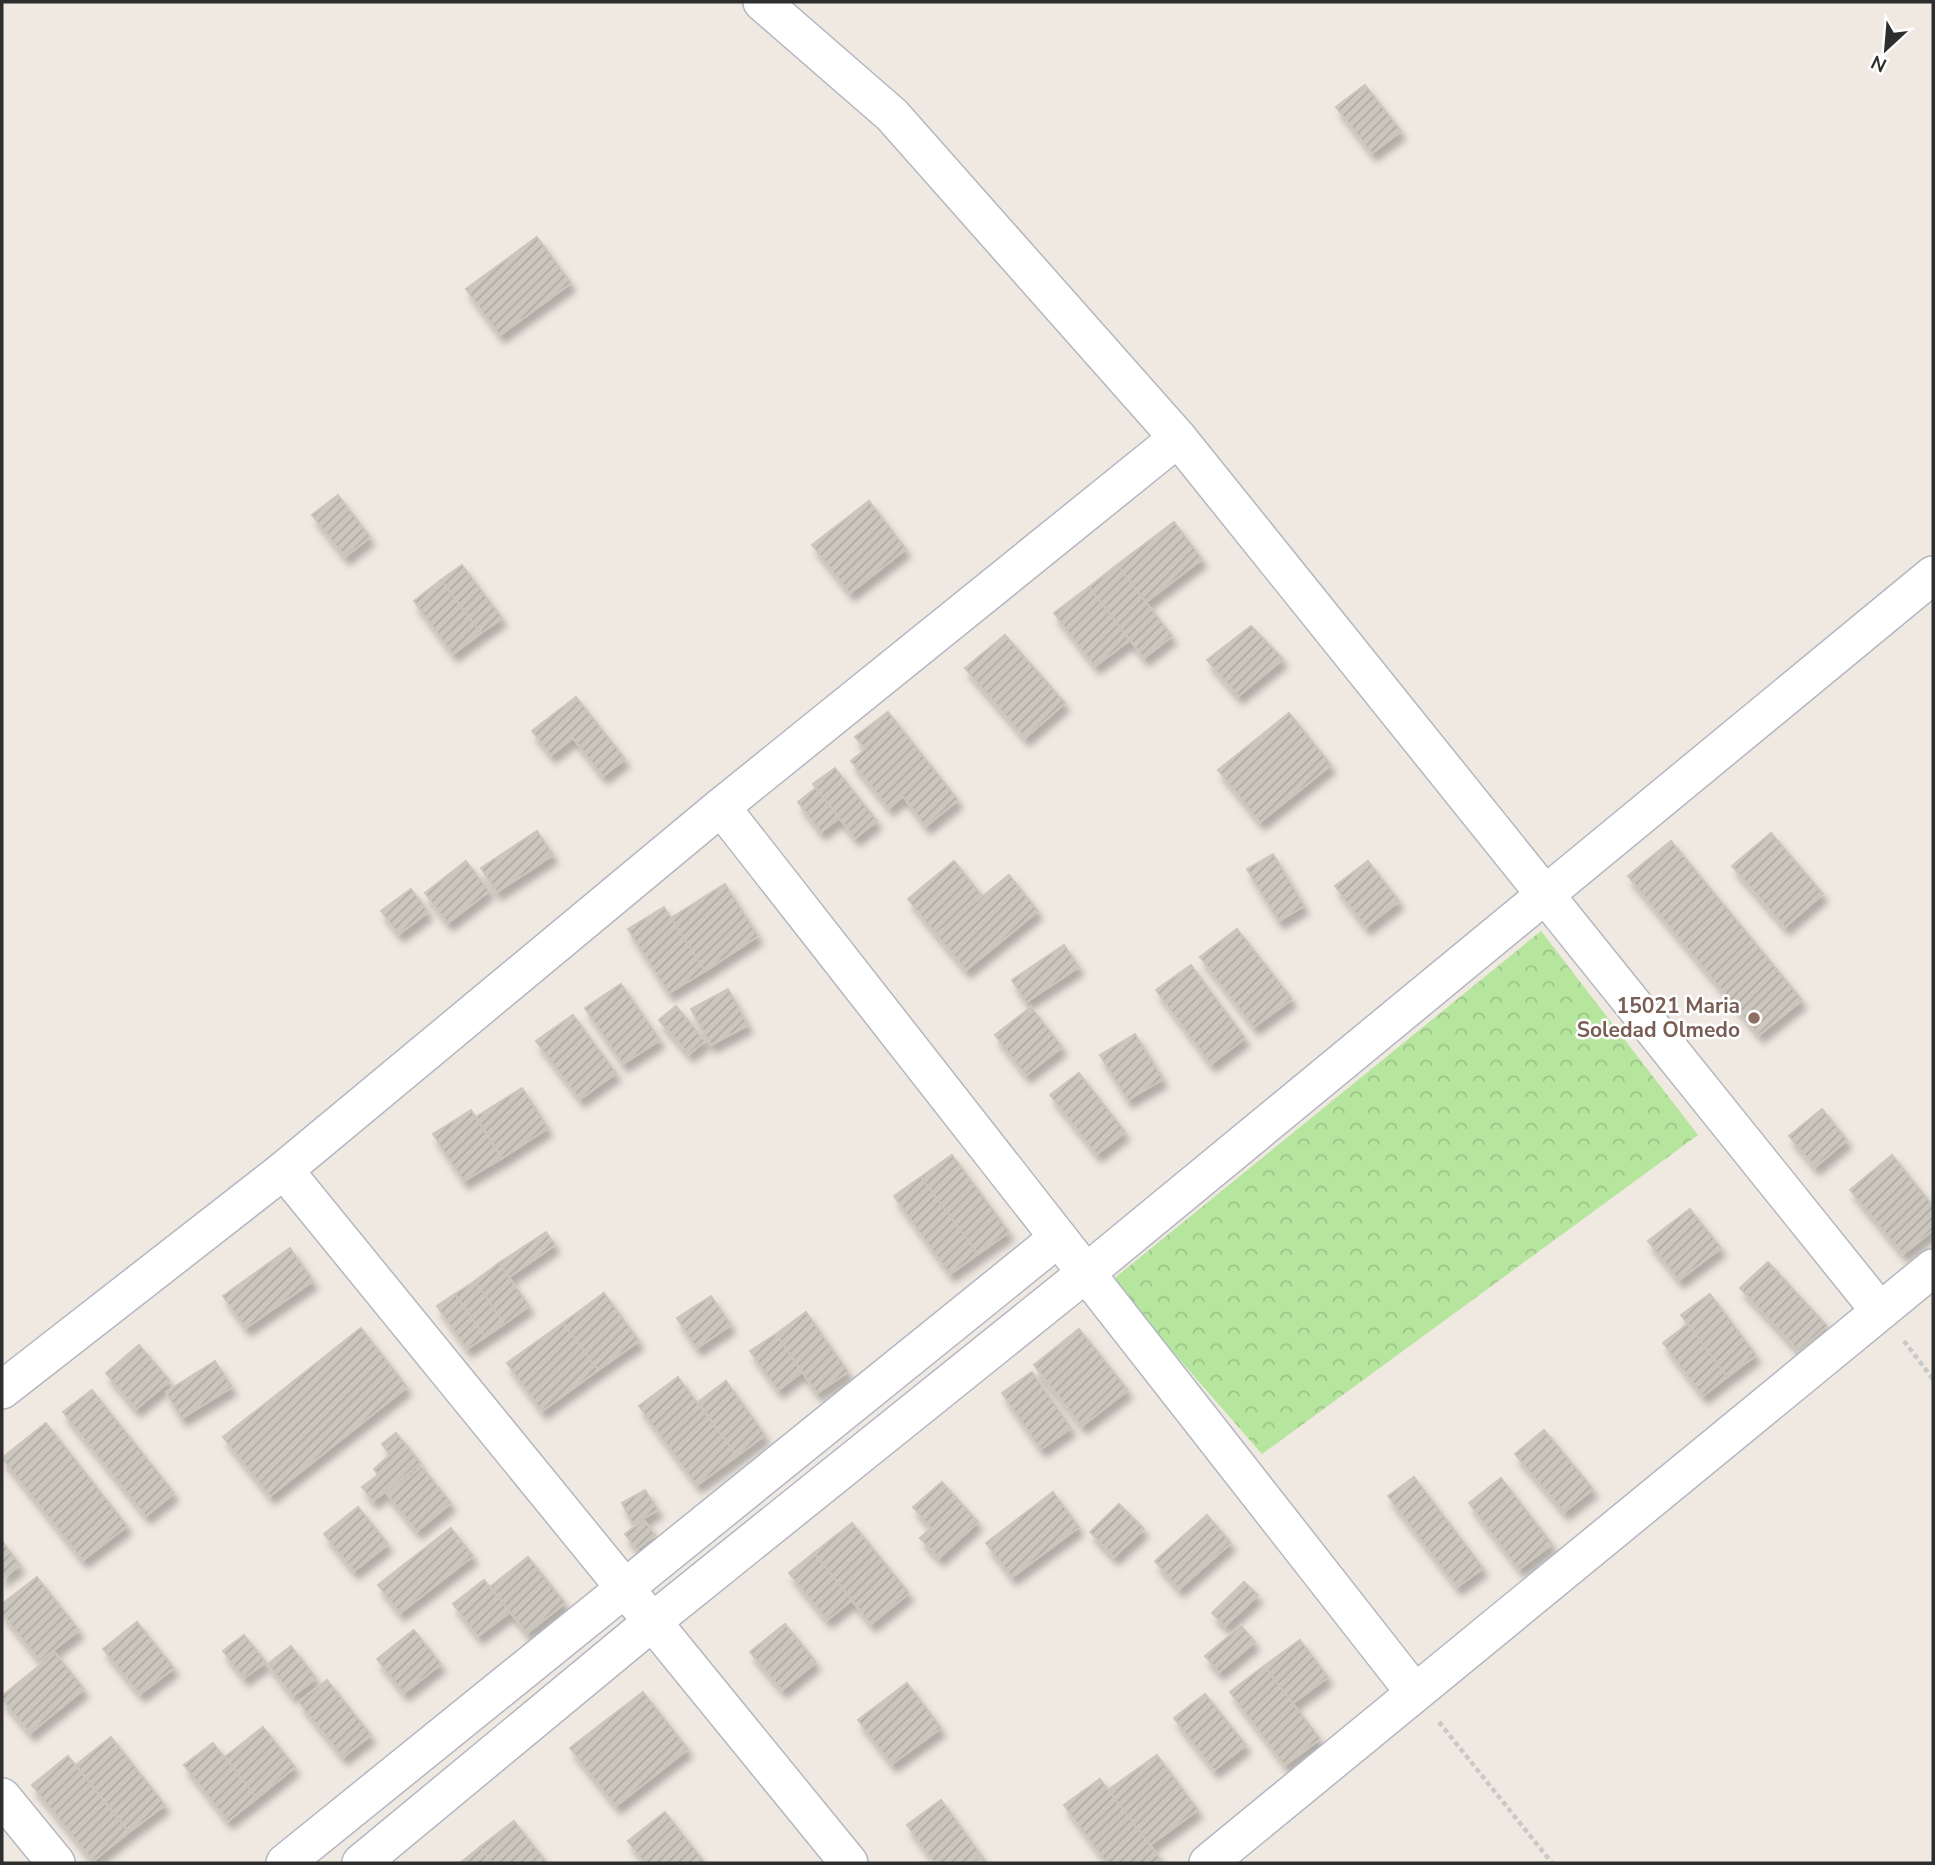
<svg xmlns="http://www.w3.org/2000/svg" width="1935" height="1865" font-family="'Nunito Sans',sans-serif">
<defs>
<pattern id="park-crowns" width="20" height="18" patternUnits="userSpaceOnUse" patternTransform="scale(1.75)"><rect width="20" height="18" fill="#b6e59e"/><path d="M2 6a3 3 0 1 1 6 0M12 15a3 3 0 1 1 6 0" fill="none" stroke="#9dc588"/></pattern>
<pattern id="building-hatch" width="6" height="6" patternUnits="userSpaceOnUse" patternTransform="scale(1.75)"><rect width="6" height="6" fill="#cbc7bf"/><path d="M-1 1l2-2M0 6l6-6M5 7l2-2" fill="none" stroke="#afaba4"/></pattern>
<filter id="shadow"><feDropShadow dx="4.5" dy="8" stdDeviation="3.5" flood-color="#0004"/></filter>
</defs>
<rect width="100%" height="100%" fill="#efe9e1"/>
<path fill="url(#park-crowns)" d="M1541,931l157,204 -436,319 -151,-173z"/>
<g fill="url(#building-hatch)" stroke="#cbc5ba" stroke-width="2" filter="url(#shadow)">
<path d="M1365,85l36,46 -29,22 -36,-46z"/>
<path d="M537,237l34,46 -71,52 -34,-46z"/>
<path d="M338,495l32,42 -25,20 -33,-42z"/>
<path d="M869,501l37,48 -56,44 -38,-48z"/>
<path d="M1174,522l28,37 -56,43 -29,-37z"/>
<path d="M462,565l40,53 -21,15 -40,-53z"/>
<path d="M1117,565l55,71 -28,22 -55,-71z"/>
<path d="M441,580l40,53 -28,21 -39,-53z"/>
<path d="M1089,587l41,53 -35,26 -41,-53z"/>
<path d="M1251,626l32,33 -45,37 -31,-36z"/>
<path d="M1005,635l60,68 -40,35 -60,-70z"/>
<path d="M576,697l49,62 -22,17 -30,-38 -22,17 -19,-24z"/>
<path d="M888,712l70,88 -32,26 -23,-30 -14,12 -38,-47 15,-12 -11,-12z"/>
<path d="M1289,713l42,52 -71,57 -42,-52z"/>
<path d="M835,768l42,53 -22,17 -42,-54z"/>
<path d="M816,788l23,30 -18,14 -23,-30z"/>
<path d="M537,831l16,24 -56,37 -16,-24z"/>
<path d="M1771,833l52,61 -38,33 -53,-61z"/>
<path d="M1671,841l131,159 -43,35 -131,-159z"/>
<path d="M1273,854l31,52 -25,15 -32,-52z"/>
<path d="M466,861l23,30 -41,32 -23,-30z"/>
<path d="M954,861l29,36 -47,37 -28,-35z"/>
<path d="M1368,861l31,40 -33,26 -31,-41z"/>
<path d="M1009,875l29,36 -72,59 -30,-36z"/>
<path d="M725,884l33,52 -53,35 -34,-53z"/>
<path d="M411,889l17,23 -29,22 -18,-23z"/>
<path d="M664,907l41,64 -36,22 -41,-64z"/>
<path d="M1237,929l55,70 -38,28 -54,-70z"/>
<path d="M1064,945l15,22 -53,35 -14,-22z"/>
<path d="M1191,965l54,73 -34,26 -55,-74z"/>
<path d="M621,984l39,56 -37,24 -38,-56z"/>
<path d="M728,989l20,36 -37,20 -20,-36z"/>
<path d="M676,1006l29,35 -16,13 -30,-34z"/>
<path d="M1031,1007l31,40 -36,28 -31,-40z"/>
<path d="M573,1015l43,58 -36,26 -44,-58z"/>
<path d="M1135,1034l28,45 -35,21 -28,-45z"/>
<path d="M1079,1073l46,59 -28,22 -47,-59z"/>
<path d="M522,1088l26,40 -46,30 -26,-41z"/>
<path d="M1822,1109l25,31 -32,27 -26,-31z"/>
<path d="M471,1110l31,48 -38,23 -31,-47z"/>
<path d="M952,1155l57,77 -31,22 -57,-77z"/>
<path d="M1892,1155l41,51v24l-30,24 -53,-64z"/>
<path d="M921,1177l57,77 -28,20 -56,-78z"/>
<path d="M1690,1209l31,39 -42,32 -31,-39z"/>
<path d="M546,1232l9,13 -46,32 -10,-14z"/>
<path d="M290,1248l23,33 -67,47 -23,-32z"/>
<path d="M1768,1262l59,64 -28,25 -59,-63z"/>
<path d="M499,1263l30,43 -25,18 -29,-43z"/>
<path d="M475,1281l29,43 -19,13 -30,-43z"/>
<path d="M604,1293l35,48 -41,29 -35,-47z"/>
<path d="M455,1294l30,43 -18,12 -30,-43z"/>
<path d="M1710,1294l46,61 -29,22 -46,-62z"/>
<path d="M711,1296l20,29 -34,23 -20,-30z"/>
<path d="M806,1312l42,60 -31,21 -41,-59z"/>
<path d="M563,1323l35,47 -56,41 -35,-48z"/>
<path d="M1688,1324l39,53 -24,19 -40,-53z"/>
<path d="M361,1328l46,59 -137,109 -47,-59z"/>
<path d="M1079,1329l49,61 -46,36 -48,-61z"/>
<path d="M776,1334l26,38 -24,18 -28,-39z"/>
<path d="M139,1345l31,36 -34,28 -30,-36z"/>
<path d="M215,1361l17,26 -50,31 -16,-26z"/>
<path d="M1032,1372l39,56 -30,21 -39,-56z"/>
<path d="M678,1377l59,79 -40,29 -58,-79z"/>
<path d="M726,1381l39,54 -28,21 -39,-54z"/>
<path d="M92,1390l82,103 -28,23 -83,-104z"/>
<path d="M46,1423l81,103 -44,34 -81,-102z"/>
<path d="M1544,1430l49,59 -29,23 -49,-58z"/>
<path d="M396,1433l25,30 -48,38 -11,-14 16,-12 -4,-6 16,-14 -8,-11z"/>
<path d="M422,1467l29,36 -34,28 -30,-37z"/>
<path d="M1414,1477l69,91 -26,19 -69,-91z"/>
<path d="M1501,1478l51,66 -33,25 -50,-66z"/>
<path d="M942,1482l36,40 -39,36 -19,-20 11,-10 -18,-21z"/>
<path d="M645,1490l13,20 -25,14 -11,-21z"/>
<path d="M1053,1492l26,35 -67,50 -26,-34z"/>
<path d="M1119,1504l25,25 -30,28 -24,-25z"/>
<path d="M358,1507l30,37 -34,27 -30,-37z"/>
<path d="M1207,1515l24,28 -52,46 -24,-28z"/>
<path d="M644,1520l11,15 -18,14 -12,-15z"/>
<path d="M852,1523l57,70 -38,31 -57,-71z"/>
<path d="M451,1528l22,28 -73,57 -22,-28z"/>
<path d="M2,1541l18,24 -18,14z"/>
<path d="M814,1553l38,47 -25,20 -38,-47z"/>
<path d="M528,1557l37,46 -38,30 -37,-46z"/>
<path d="M37,1577l42,53 -39,31 -38,-48v-9z"/>
<path d="M484,1580l26,32 -32,24 -25,-32z"/>
<path d="M1244,1582l14,13 -33,31 -13,-13z"/>
<path d="M137,1622l37,46 -34,26 -37,-45z"/>
<path d="M785,1624l31,38 -34,28 -32,-38z"/>
<path d="M1241,1626l14,16 -36,30 -14,-16z"/>
<path d="M414,1630l27,34 -37,29 -27,-34z"/>
<path d="M244,1635l22,27 -22,16 -21,-27z"/>
<path d="M1300,1640l28,37 -35,26 -29,-37z"/>
<path d="M291,1646l25,32 -23,18 -25,-32z"/>
<path d="M55,1653l29,36 -54,44 -28,-34v-3z"/>
<path d="M1264,1666l56,73 -35,26 -55,-73z"/>
<path d="M327,1680l44,55 -28,22 -44,-55z"/>
<path d="M907,1683l34,45 -49,36 -34,-44z"/>
<path d="M643,1692l45,57 -72,57 -46,-58z"/>
<path d="M1205,1694l41,51 -32,25 -40,-52z"/>
<path d="M263,1727l32,40 -38,31 -32,-41z"/>
<path d="M111,1737l54,68 -36,27 -53,-67z"/>
<path d="M213,1743l44,55 -29,23 -44,-56z"/>
<path d="M1157,1755l41,55 -48,35 -42,-55z"/>
<path d="M68,1756l61,76 -36,29 -61,-76z"/>
<path d="M1100,1779l50,66 13,18h-56l-43,-58z"/>
<path d="M941,1800l40,55 -12,8h-34l-28,-38z"/>
<path d="M665,1812l40,51h-60l-17,-22z"/>
<path d="M514,1821l33,42h-55l-12,-16z"/>
<path d="M480,1847l12,16h-32z"/>
<path d="M981,1855l6,8h-18z"/>
</g>
<g fill="none" stroke-linecap="round" stroke-linejoin="round">
<g stroke="#b4b7c1" stroke-width="40">
<g id="street">
<path d="M762,2l130,113 286,323"/>
<path d="M721,807l694,886"/>
<path d="M284,1170l565,693"/>
<path d="M2,1390l282,-220 437,-363 457,-369 701,872"/>
<path d="M2,1797l54,66"/>
<path d="M285,1863l773,-625"/>
<path d="M361,1863l291,-241 434,-349 847,-698"/>
<path d="M1208,1863l725,-595"/>
</g>
</g>
<g stroke="#c9c9c9" stroke-width="4.5" stroke-dasharray="5 3.5" stroke-linecap="butt">
<path d="M1904,1341l29,38"/>
<path d="M1439,1722l113,141"/>
</g>
<use href="#street" stroke="#fff" stroke-width="37"/>
</g>
<circle fill="#8d6e63" stroke="#fff" stroke-width="2.5" cx="1754" cy="1018" r="7"/>
<g text-anchor="middle" stroke-width="5" stroke-linejoin="round" paint-order="stroke">
<g font-size="21" font-weight="bold" fill="#785e54" stroke="#fff" text-anchor="end">
<text x="1740" y="1013">15021 Maria<tspan x="1740" dy="24">Soledad Olmedo</tspan></text>
</g>
</g>
<rect width="1935" height="1865" fill="none" stroke="#2e2e2e" stroke-width="7"/>
<g transform="translate(1886 49) rotate(206)" stroke="#ffffff" stroke-width="5" paint-order="stroke">
<path d="M0-5L12 26L0 18L-12 26Z" fill="#2e2e2e"/>
<text y="-10" font-size="19" font-weight="bold" text-anchor="middle" fill="#2e2e2e">N</text>
</g>
</svg>
